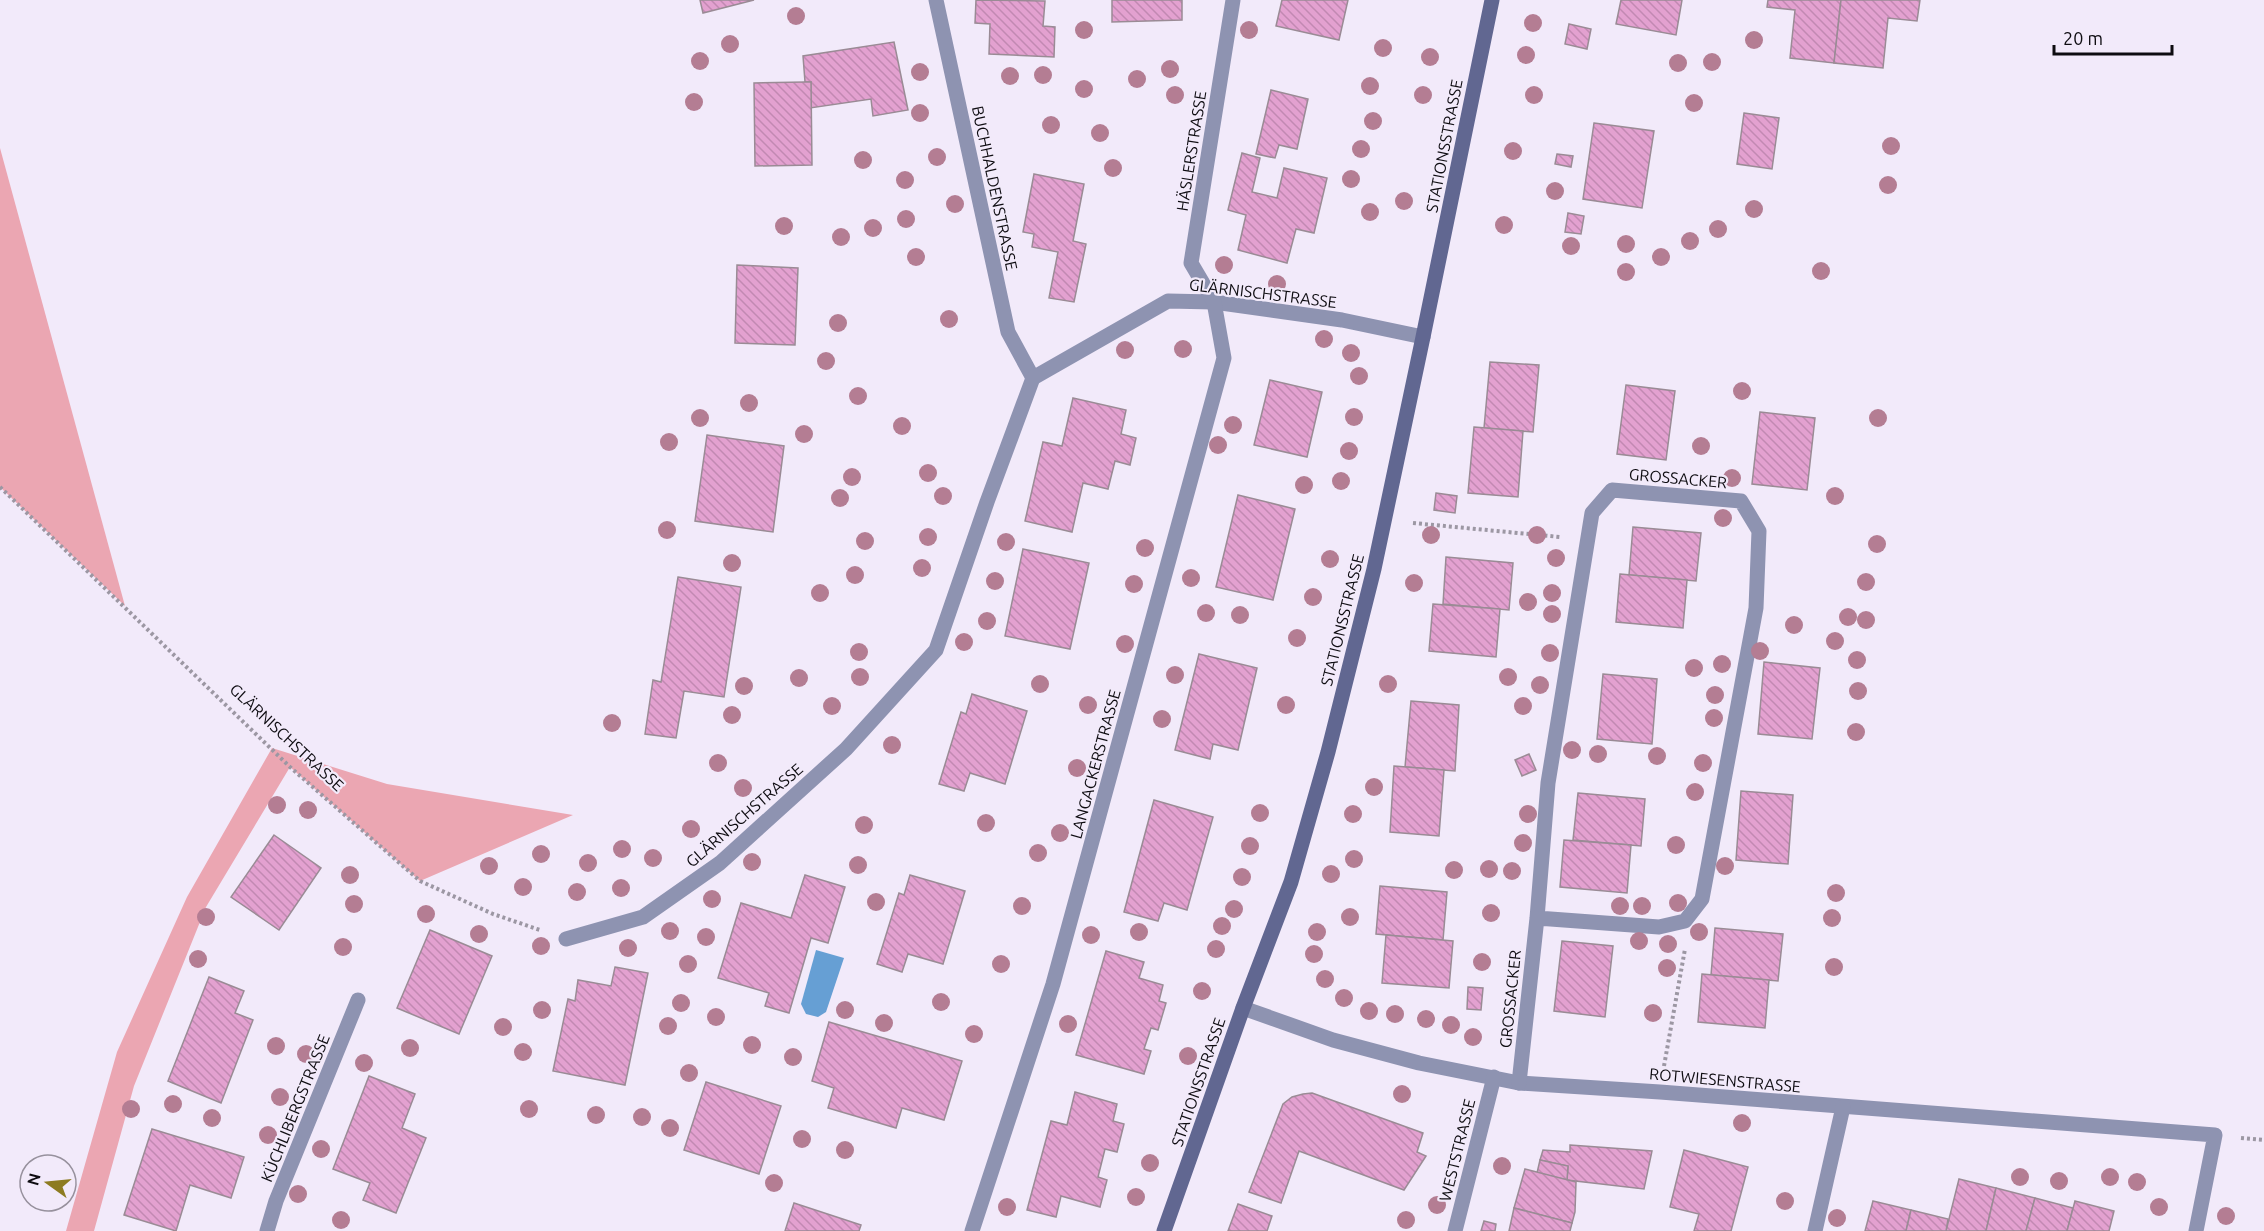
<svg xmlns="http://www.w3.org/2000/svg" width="2264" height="1231" font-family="Ubuntu,sans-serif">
<defs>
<pattern id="building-back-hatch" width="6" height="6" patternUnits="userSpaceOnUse" patternTransform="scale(1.5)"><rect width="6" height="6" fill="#e3a1d0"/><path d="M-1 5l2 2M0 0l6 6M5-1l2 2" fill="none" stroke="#c289b2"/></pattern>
</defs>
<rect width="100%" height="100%" fill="#f2eafa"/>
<g fill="#eba6b2">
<path d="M0,148l125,458 -125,-119z"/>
<path d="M272,748l115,36 186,31 -153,66 -130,-114 -84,140 -72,179 -40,145h-28l51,-179 70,-155z"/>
</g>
<path fill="#669fd4" d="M816,950l28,8 -18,54 -8,5 -12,-3 -5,-10z"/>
<g fill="url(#building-back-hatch)" stroke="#9a8b95" stroke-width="1.5">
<path d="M700,0h54l-51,13z"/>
<path d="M976,0l69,1 -2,25 12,1 -1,30 -65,-3 1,-30 -15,-1z"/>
<path d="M1112,0h70v20l-70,2z"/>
<path d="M1282,0h66l-9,40 -63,-14z"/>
<path d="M1621,0h61l-6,35 -60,-11z"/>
<path d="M1768,0h73l-7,63 -44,-5 5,-48 -28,-3z"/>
<path d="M1841,0h79l-3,21 -29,-3 -5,50 -49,-5z"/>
<path d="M1569,24l22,5 -4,20 -22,-5z"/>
<path d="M894,42l14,68 -35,6 -2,-17 -61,9 1,-26h-6l-2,-26z"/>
<path d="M805,82h6l1,83 -57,1 -1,-83z"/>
<path d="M1271,90l37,9 -11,50 -18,-4 -4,13 -19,-4z"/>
<path d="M1744,113l35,5 -7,51 -35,-5z"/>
<path d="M1594,123l60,8 -12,77 -59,-9z"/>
<path d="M1242,153l18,5 -8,34 25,6 7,-30 43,10 -13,55 -18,-4 -9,34 -49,-13 8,-35 -18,-5z"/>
<path d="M1557,154l16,2 -2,11 -16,-3z"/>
<path d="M1034,174l50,10 -11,57 13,3 -12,58 -25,-4 9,-46 -26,-5 2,-13 -11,-2z"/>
<path d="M1568,213l16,3 -3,18 -16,-2z"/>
<path d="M737,265l61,3 -3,77 -60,-2z"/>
<path d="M1490,362l49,3 -6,67 -49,-4z"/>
<path d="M1270,380l52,12 -15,65 -53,-12z"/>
<path d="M1626,385l49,6 -9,69 -49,-6z"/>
<path d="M1073,398l53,12 -5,24 15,4 -6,27 -15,-4 -7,28 -25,-6 -11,49 -47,-11 18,-79 19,4z"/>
<path d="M1760,412l55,6 -8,72 -55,-6z"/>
<path d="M1474,427l49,4 -5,66 -50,-4z"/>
<path d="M707,435l77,11 -11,86 -78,-11z"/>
<path d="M1436,493l21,3 -2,17 -21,-3z"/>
<path d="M1238,495l57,14 -22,91 -57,-13z"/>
<path d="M1633,527l68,6 -5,48 -67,-6z"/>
<path d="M1023,549l66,14 -19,86 -65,-13z"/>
<path d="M1446,557l67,6 -4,47 -66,-6z"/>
<path d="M1620,574l67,6 -4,48 -67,-6z"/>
<path d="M678,577l63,10 -17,110 -40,-6 -8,47 -31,-4 8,-54 8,2z"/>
<path d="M1433,604l67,5 -4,48 -67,-6z"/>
<path d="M1199,654l58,14 -19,82 -25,-6 -3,15 -35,-9z"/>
<path d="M1764,662l56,6 -8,71 -54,-5z"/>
<path d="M1603,674l54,5 -5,65 -55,-5z"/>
<path d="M972,694l55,17 -22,73 -35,-11 -6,18 -25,-7 22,-72 5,2z"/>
<path d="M1411,701l48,4 -4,66 -50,-4z"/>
<path d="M1529,754l7,16 -14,6 -7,-16z"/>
<path d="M1394,766l50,4 -5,66 -49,-4z"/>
<path d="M1741,791l52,4 -5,69 -52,-4z"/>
<path d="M1578,793l67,6 -4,47 -68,-6z"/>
<path d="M1154,800l59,17 -26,93 -23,-7 -6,18 -34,-9z"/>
<path d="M274,835l47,33 -42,62 -48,-33z"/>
<path d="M1564,840l67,5 -4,48 -67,-6z"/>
<path d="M805,875l40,12 -17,56 -17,-5 -22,75 -24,-7 4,-13 -51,-15 23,-75 50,15z"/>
<path d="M910,875l55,16 -22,73 -35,-10 -6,18 -25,-8 22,-71 5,2z"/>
<path d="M1380,886l67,6 -4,48 -67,-6z"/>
<path d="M1715,928l68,6 -5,47 -67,-6z"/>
<path d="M430,930l62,26 -33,78 -62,-26z"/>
<path d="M1386,935l67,6 -4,47 -67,-5z"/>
<path d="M1562,941l51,5 -8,71 -51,-6z"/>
<path d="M1106,951l38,11 -5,16 24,7 -4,16 7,2 -8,27 -7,-2 -7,21 7,2 -7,23 -68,-19z"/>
<path d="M615,967l33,6 -23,112 -72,-14 15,-72 7,2 3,-21 33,6z"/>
<path d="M1702,974l67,6 -4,48 -67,-6z"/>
<path d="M209,977l35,14 -9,22 18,7 -32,83 -53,-22z"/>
<path d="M1468,987l15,1 -2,22 -14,-1z"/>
<path d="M829,1022l133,39 -18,59 -42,-12 -6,20 -68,-20 6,-20 -22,-7z"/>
<path d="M369,1076l46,18 -13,34 24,10 -30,75 -33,-13 7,-17 -37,-14z"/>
<path d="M706,1082l75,24 -22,68 -75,-24z"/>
<path d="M1075,1092l42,12 -4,17 11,3 -7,28 -12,-3 -7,28 9,3 -7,27 -39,-11 -5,21 -29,-7 24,-89 16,4z"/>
<path d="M1312,1093l111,40 -6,19 9,4 -22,34 -105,-39 -18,52 -32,-11 34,-88 9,-7 11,-3z"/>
<path d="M152,1129l92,28 -13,41 -41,-13 -14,46 -52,-16z"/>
<path d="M1570,1145l82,6 -8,38 -77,-9 1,-14 -28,-6 3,-10 27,2z"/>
<path d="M1684,1150l64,17 -17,64h-37l5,-17 -29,-7z"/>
<path d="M1540,1160l28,6 -1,14 -30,-7z"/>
<path d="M1525,1169l51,13 -1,30 -3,11 -58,-15z"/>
<path d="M1959,1179l37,9 -10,43h-40z"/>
<path d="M1996,1188l39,10 -9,33h-40z"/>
<path d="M2035,1198l38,10 -6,23h-41z"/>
<path d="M1873,1201l38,9 -5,21h-41z"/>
<path d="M2075,1201l39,10 -5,20h-42z"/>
<path d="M794,1203l67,22 -2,6h-74z"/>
<path d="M1238,1204l34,12 -5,15h-39z"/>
<path d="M1514,1208l58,15 -2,8h-61z"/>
<path d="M1911,1210l37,9 -2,12h-40z"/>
<path d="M1484,1221l12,3 -1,7h-14z"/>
</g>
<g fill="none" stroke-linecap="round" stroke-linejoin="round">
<g stroke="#9c97a3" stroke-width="4" stroke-dasharray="3 3" stroke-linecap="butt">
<path d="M0,487l290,280 130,114 73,33 47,16"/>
<path d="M1413,523l147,14"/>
<path d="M1664,1066l21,-117"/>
<path d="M2241,1138l23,2"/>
</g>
<g stroke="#8e93b1" stroke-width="15">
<path d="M936,0l72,332 25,46"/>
<path d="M566,939l77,-22 77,-54 126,-114 90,-99 51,-148 46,-124 135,-77 46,1 128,18 81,17"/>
<path d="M1243,1008l90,32 86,23 100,20 141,9 555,43 -19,96"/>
<path d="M1519,1083l18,-165 11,-135 44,-270 20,-23 129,11 18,30 -3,77 -54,291 -17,22 -26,6 -122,-9"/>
<path d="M267,1231l9,-30 82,-201"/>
<path d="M972,1231l81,-247 171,-626 -10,-56 -23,-39 42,-263"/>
<path d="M1455,1231l39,-154"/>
<path d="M1815,1231l28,-124"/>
</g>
<path stroke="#616791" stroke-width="15" d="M1164,1231l79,-223 48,-126 37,-130 46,-183 49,-232 69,-337"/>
</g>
<g fill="#b47d93">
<circle cx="796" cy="16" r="9"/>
<circle cx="1533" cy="23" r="9"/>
<circle cx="1084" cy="30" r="9"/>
<circle cx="1249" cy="30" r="9"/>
<circle cx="1754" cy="40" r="9"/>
<circle cx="730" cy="44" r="9"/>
<circle cx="1383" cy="48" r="9"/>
<circle cx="1526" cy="55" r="9"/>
<circle cx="1430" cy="57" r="9"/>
<circle cx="700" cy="61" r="9"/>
<circle cx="1712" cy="62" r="9"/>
<circle cx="1678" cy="63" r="9"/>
<circle cx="1170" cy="69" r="9"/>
<circle cx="920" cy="72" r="9"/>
<circle cx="1043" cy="75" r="9"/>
<circle cx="1010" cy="76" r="9"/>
<circle cx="1137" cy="79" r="9"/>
<circle cx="1370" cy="86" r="9"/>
<circle cx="1084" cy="89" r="9"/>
<circle cx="1175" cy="95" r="9"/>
<circle cx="1423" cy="95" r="9"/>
<circle cx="1534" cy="95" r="9"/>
<circle cx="694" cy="102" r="9"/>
<circle cx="1694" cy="103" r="9"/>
<circle cx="920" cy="113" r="9"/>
<circle cx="1373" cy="121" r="9"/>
<circle cx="1051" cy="125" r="9"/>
<circle cx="1100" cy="133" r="9"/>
<circle cx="1891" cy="146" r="9"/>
<circle cx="1361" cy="149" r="9"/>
<circle cx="1513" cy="151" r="9"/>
<circle cx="937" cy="157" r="9"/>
<circle cx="863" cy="160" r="9"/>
<circle cx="1113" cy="168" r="9"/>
<circle cx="1351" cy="179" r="9"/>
<circle cx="905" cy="180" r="9"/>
<circle cx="1888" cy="185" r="9"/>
<circle cx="1555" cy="191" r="9"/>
<circle cx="1404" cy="201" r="9"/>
<circle cx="955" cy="204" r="9"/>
<circle cx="1754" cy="209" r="9"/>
<circle cx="1370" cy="212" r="9"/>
<circle cx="906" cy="219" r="9"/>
<circle cx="1504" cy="225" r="9"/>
<circle cx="784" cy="226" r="9"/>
<circle cx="873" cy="228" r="9"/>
<circle cx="1718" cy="229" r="9"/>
<circle cx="841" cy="237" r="9"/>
<circle cx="1690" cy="241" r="9"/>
<circle cx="1626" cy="244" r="9"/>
<circle cx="1571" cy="246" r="9"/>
<circle cx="916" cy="257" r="9"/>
<circle cx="1661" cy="257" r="9"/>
<circle cx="1224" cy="265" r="9"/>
<circle cx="1821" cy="271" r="9"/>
<circle cx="1626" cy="272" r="9"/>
<circle cx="1277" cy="284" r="9"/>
<circle cx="949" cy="319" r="9"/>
<circle cx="838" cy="323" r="9"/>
<circle cx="1324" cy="339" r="9"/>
<circle cx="1183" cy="349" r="9"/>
<circle cx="1125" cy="350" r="9"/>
<circle cx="1351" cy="353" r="9"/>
<circle cx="826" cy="361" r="9"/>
<circle cx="1359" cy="376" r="9"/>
<circle cx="1742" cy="391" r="9"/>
<circle cx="858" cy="396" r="9"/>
<circle cx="749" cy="403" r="9"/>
<circle cx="1354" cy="417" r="9"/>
<circle cx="700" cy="418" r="9"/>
<circle cx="1878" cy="418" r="9"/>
<circle cx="1233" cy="425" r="9"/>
<circle cx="902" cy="426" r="9"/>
<circle cx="804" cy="434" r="9"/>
<circle cx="669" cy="442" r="9"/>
<circle cx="1218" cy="445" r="9"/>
<circle cx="1701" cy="446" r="9"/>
<circle cx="1349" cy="451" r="9"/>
<circle cx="928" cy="473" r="9"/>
<circle cx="852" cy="477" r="9"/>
<circle cx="1732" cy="478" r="9"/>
<circle cx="1341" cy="481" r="9"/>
<circle cx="1304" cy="485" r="9"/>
<circle cx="943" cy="496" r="9"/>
<circle cx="1835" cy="496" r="9"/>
<circle cx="840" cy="498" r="9"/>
<circle cx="1723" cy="518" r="9"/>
<circle cx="667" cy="530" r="9"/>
<circle cx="1431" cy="535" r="9"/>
<circle cx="1537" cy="535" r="9"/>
<circle cx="928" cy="537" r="9"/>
<circle cx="865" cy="541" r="9"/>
<circle cx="1006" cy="542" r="9"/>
<circle cx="1877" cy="544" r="9"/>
<circle cx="1145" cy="548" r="9"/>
<circle cx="1556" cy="558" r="9"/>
<circle cx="1330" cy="559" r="9"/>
<circle cx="732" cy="563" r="9"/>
<circle cx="922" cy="568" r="9"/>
<circle cx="855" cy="575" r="9"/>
<circle cx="1191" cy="578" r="9"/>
<circle cx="995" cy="581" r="9"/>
<circle cx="1866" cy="582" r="9"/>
<circle cx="1414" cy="583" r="9"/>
<circle cx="1134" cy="584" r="9"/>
<circle cx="820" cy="593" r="9"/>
<circle cx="1552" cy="593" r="9"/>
<circle cx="1313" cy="597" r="9"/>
<circle cx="1528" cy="602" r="9"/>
<circle cx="1206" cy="613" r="9"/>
<circle cx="1552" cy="614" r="9"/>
<circle cx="1240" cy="615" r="9"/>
<circle cx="1848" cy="617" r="9"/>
<circle cx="1866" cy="620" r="9"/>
<circle cx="987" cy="621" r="9"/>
<circle cx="1794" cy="625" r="9"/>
<circle cx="1297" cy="638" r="9"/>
<circle cx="1835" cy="641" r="9"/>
<circle cx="964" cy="642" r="9"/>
<circle cx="1125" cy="644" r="9"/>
<circle cx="1760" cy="651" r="9"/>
<circle cx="859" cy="652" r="9"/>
<circle cx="1550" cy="653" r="9"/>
<circle cx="1857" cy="660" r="9"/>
<circle cx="1722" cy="664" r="9"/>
<circle cx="1694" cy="668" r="9"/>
<circle cx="1175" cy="675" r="9"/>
<circle cx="860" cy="677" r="9"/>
<circle cx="1508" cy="677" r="9"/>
<circle cx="799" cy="678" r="9"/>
<circle cx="1040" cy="684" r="9"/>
<circle cx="1388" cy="684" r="9"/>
<circle cx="1540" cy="685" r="9"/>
<circle cx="744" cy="686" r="9"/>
<circle cx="1858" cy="691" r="9"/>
<circle cx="1715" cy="695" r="9"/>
<circle cx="1088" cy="705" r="9"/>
<circle cx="1286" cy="705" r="9"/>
<circle cx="832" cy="706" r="9"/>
<circle cx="1523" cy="706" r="9"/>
<circle cx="732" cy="715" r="9"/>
<circle cx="1714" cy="718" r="9"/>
<circle cx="1162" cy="719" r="9"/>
<circle cx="612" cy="723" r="9"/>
<circle cx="1856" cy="732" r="9"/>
<circle cx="892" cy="745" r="9"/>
<circle cx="1572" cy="750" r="9"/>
<circle cx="1598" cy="754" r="9"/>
<circle cx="1657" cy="756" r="9"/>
<circle cx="718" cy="763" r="9"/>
<circle cx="1703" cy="763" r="9"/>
<circle cx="1077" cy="768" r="9"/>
<circle cx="1374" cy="787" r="9"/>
<circle cx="743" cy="788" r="9"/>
<circle cx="1695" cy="792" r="9"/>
<circle cx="277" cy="805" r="9"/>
<circle cx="308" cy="810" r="9"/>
<circle cx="1260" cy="813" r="9"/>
<circle cx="1353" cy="814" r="9"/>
<circle cx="1528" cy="814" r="9"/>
<circle cx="986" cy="823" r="9"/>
<circle cx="864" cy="825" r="9"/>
<circle cx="691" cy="829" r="9"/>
<circle cx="1060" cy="833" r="9"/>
<circle cx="1523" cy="843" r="9"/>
<circle cx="1676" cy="845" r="9"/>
<circle cx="1250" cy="846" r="9"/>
<circle cx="622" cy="849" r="9"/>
<circle cx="1038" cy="853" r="9"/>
<circle cx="541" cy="854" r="9"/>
<circle cx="653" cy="858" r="9"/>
<circle cx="1354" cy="859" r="9"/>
<circle cx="752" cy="862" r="9"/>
<circle cx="588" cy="863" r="9"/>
<circle cx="858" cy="865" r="9"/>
<circle cx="489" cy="866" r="9"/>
<circle cx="1725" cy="866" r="9"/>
<circle cx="1489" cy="869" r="9"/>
<circle cx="1454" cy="870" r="9"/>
<circle cx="1512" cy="871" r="9"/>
<circle cx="1331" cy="874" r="9"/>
<circle cx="350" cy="875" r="9"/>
<circle cx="1242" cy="877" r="9"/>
<circle cx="523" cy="887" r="9"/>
<circle cx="621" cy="888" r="9"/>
<circle cx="577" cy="892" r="9"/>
<circle cx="1836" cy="893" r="9"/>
<circle cx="712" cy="899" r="9"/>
<circle cx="876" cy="902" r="9"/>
<circle cx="1678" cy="903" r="9"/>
<circle cx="354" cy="904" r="9"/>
<circle cx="1022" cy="906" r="9"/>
<circle cx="1620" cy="906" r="9"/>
<circle cx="1642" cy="906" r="9"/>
<circle cx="1234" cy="909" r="9"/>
<circle cx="1491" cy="913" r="9"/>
<circle cx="426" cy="914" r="9"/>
<circle cx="206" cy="917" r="9"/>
<circle cx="1350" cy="917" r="9"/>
<circle cx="1832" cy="918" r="9"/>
<circle cx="1222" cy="926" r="9"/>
<circle cx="670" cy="931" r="9"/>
<circle cx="1139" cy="932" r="9"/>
<circle cx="1317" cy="932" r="9"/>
<circle cx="1699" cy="932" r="9"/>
<circle cx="479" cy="934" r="9"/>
<circle cx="1091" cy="935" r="9"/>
<circle cx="706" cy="937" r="9"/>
<circle cx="1639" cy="941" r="9"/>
<circle cx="1668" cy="944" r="9"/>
<circle cx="541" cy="946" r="9"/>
<circle cx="343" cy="947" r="9"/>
<circle cx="628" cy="948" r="9"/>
<circle cx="1216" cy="949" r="9"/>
<circle cx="1314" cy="954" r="9"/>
<circle cx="198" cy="959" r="9"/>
<circle cx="1482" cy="962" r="9"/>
<circle cx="688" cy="964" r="9"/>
<circle cx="1001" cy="964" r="9"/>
<circle cx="1834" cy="967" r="9"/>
<circle cx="1667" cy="968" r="9"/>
<circle cx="1325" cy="979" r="9"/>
<circle cx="1202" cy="991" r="9"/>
<circle cx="1344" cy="998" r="9"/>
<circle cx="941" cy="1002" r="9"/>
<circle cx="681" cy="1003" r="9"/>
<circle cx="542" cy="1010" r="9"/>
<circle cx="845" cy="1010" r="9"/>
<circle cx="1369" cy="1011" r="9"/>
<circle cx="1653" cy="1013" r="9"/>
<circle cx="1395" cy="1014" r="9"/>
<circle cx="716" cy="1017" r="9"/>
<circle cx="1426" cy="1019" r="9"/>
<circle cx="884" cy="1023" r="9"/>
<circle cx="1068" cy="1024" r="9"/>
<circle cx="1451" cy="1025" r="9"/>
<circle cx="668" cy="1026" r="9"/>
<circle cx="503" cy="1027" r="9"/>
<circle cx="974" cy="1034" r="9"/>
<circle cx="1473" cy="1037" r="9"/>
<circle cx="752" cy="1045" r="9"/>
<circle cx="276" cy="1046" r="9"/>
<circle cx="410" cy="1048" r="9"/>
<circle cx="523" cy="1052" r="9"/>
<circle cx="306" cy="1054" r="9"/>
<circle cx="1188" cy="1056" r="9"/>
<circle cx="793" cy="1057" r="9"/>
<circle cx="364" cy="1063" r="9"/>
<circle cx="689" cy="1073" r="9"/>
<circle cx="1402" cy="1094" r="9"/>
<circle cx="280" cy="1097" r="9"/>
<circle cx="173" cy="1104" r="9"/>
<circle cx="131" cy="1109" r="9"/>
<circle cx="529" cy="1109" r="9"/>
<circle cx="596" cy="1115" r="9"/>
<circle cx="642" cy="1117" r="9"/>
<circle cx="212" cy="1118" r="9"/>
<circle cx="1742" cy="1123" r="9"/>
<circle cx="670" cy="1128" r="9"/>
<circle cx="268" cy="1135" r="9"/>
<circle cx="802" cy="1139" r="9"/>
<circle cx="321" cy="1149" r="9"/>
<circle cx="845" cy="1150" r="9"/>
<circle cx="1150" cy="1163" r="9"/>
<circle cx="1502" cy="1166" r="9"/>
<circle cx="2020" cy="1177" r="9"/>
<circle cx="2110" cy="1177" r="9"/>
<circle cx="2059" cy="1181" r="9"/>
<circle cx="2137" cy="1182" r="9"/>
<circle cx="774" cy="1183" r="9"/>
<circle cx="298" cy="1194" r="9"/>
<circle cx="1136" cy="1197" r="9"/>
<circle cx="1785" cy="1201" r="9"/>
<circle cx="1437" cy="1205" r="9"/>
<circle cx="1007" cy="1207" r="9"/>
<circle cx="2159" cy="1207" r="9"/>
<circle cx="2226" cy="1216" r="9"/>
<circle cx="1837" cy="1218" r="9"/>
<circle cx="341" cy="1220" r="9"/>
<circle cx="1406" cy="1220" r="9"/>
</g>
<g text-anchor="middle" stroke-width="4.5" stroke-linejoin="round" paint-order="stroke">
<g font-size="16" fill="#0e0c11" stroke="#f2eafa">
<text transform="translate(1444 146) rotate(-79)" y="6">STATIONSSTRASSE</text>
<text transform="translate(1191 151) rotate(-81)" y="6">HÄSLERSTRASSE</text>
<text transform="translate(995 188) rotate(78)" y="6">BUCHHALDENSTRASSE</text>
<text transform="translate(1263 293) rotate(7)" y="6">GLÄRNISCHSTRASSE</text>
<text transform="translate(1678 478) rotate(5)" y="6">GROSSACKER</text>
<text transform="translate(1342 620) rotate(-76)" y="6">STATIONSSTRASSE</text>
<text transform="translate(287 737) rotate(43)" y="6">GLÄRNISCHSTRASSE</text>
<text transform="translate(1095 764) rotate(-75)" y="6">LANGACKERSTRASSE</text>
<text transform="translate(744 815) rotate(-41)" y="6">GLÄRNISCHSTRASSE</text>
<text transform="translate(1510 999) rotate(-84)" y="6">GROSSACKER</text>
<text transform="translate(1725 1080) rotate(5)" y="6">ROTWIESENSTRASSE</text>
<text transform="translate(1198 1082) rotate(-71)" y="6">STATIONSSTRASSE</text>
<text transform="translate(295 1108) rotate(-68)" y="6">KÜCHLIBERGSTRASSE</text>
<text transform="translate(1457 1150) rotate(-76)" y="6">WESTSTRASSE</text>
</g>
</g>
<g transform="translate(48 1183) rotate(285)"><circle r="28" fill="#f2eafa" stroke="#97919d" stroke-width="1.5"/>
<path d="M0-4.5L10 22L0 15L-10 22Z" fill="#8d7b21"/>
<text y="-9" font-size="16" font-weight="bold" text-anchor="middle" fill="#0e0c11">N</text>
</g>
<path d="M2054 45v9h118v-9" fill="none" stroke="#0e0c11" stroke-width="3"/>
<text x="2063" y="45" font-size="18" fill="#0e0c11" stroke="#f2eafa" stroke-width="4.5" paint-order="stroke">20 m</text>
</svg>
